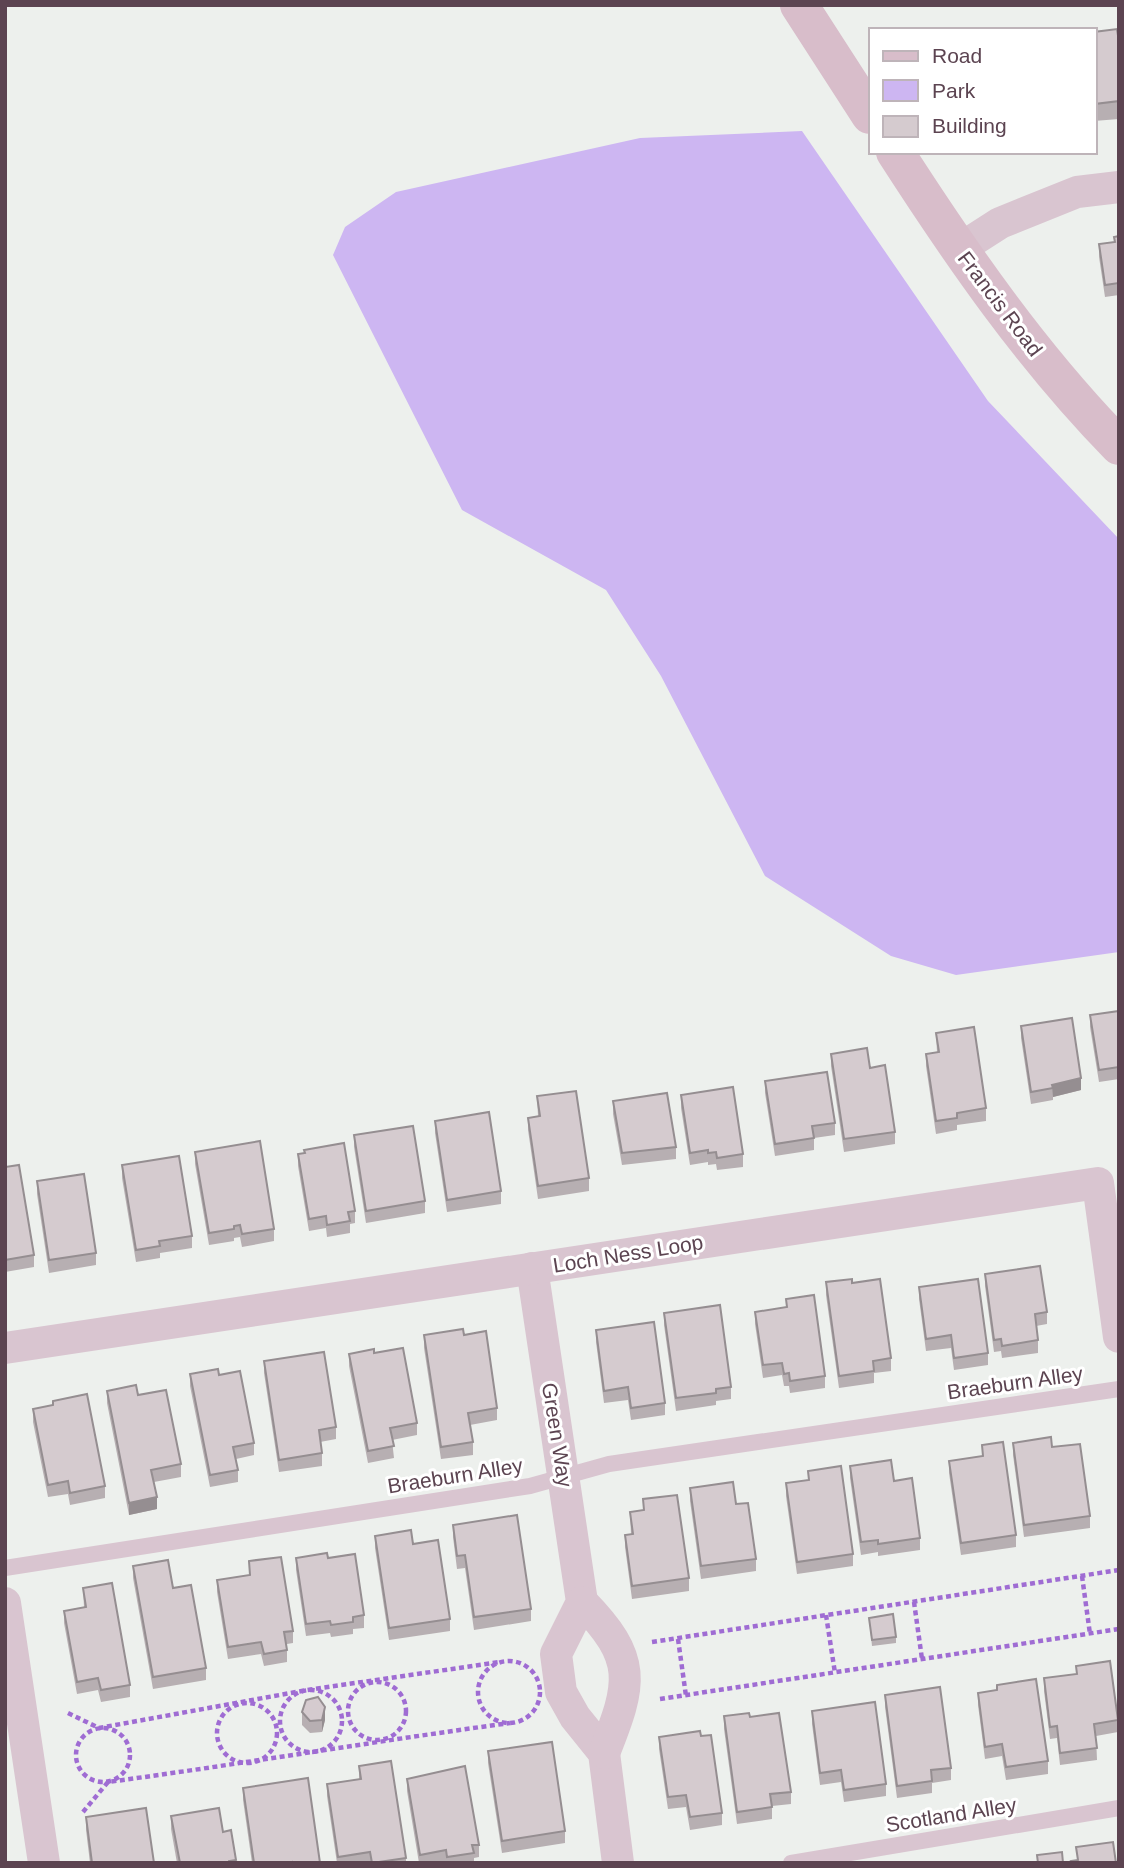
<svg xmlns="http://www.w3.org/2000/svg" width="1124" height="1868" font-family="Arial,sans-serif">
<rect width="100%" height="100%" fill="#edf0ed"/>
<path fill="#cdb6f2" d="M802,131l186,270 131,138v413l-163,23 -65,-19 -126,-80 -104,-200 -55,-86 -144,-80 -129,-255 12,-28 51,-35 244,-54z"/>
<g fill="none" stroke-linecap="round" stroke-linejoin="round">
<g stroke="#9f6cd3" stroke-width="4.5" stroke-dasharray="5 3.5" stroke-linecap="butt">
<path d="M1082,1576l8,58"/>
<path d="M914,1602l8,57"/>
<path d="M826,1615l9,58"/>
<path d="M678,1639l8,57"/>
<path d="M652,1642l467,-72"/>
<circle cx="509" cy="1692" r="31"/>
<circle cx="377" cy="1711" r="29"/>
<circle cx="311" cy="1721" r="31"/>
<path d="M660,1699l459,-70"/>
<circle cx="247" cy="1733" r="30"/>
<path d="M68,1713l31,15 208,-38 193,-28"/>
<circle cx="103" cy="1755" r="27"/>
<path d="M83,1812l25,-30c134,-18 268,-41 402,-59"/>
</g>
<g stroke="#d9c5d0" stroke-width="16">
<path d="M5,1568l525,-82 79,-22 510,-75"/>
<path d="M791,1863l328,-55"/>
</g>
<g stroke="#d9c5d0" stroke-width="32">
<path d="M958,250l42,-27 77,-31 42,-5"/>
<path d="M532,1268l50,334 -26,52 5,38 14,25 29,36 14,110"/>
<path d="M5,1348l1093,-165 21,154"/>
<path d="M582,1602c56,57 50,81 22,151"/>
<path d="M5,1603l39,260"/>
</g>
<g stroke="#d8bdca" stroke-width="38">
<path d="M799,5l71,110"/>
<path d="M895,152c67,104 137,205 224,294"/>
</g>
</g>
<g fill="#b7afb2">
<path d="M1094,32l25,10v77l-25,2z"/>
<path d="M1119,236v59l-14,2 -6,-40v-13l15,-2v-5z"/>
<path d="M1119,1011v68l-20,3 -9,-55v-12z"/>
<path d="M1021,1026l60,64 -28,7v3l-22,4 -10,-66z"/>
<path d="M936,1033l50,75v13l-29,4v5l-21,4 -10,-68v-12l11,-2z"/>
<path d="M831,1054l64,78v12l-51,8 -13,-86z"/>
<path d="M765,1081l70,42v12l-21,3v12l-39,6 -10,-63z"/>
<path d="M681,1095l62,59v13l-26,3 -1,-6 -8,1v-3l-18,3 -9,-57z"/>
<path d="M537,1096l52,82v13l-51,8 -10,-69v-12l10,-2z"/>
<path d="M613,1101l63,46v12l-54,6 -9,-51z"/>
<path d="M435,1121l66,70v13l-54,8 -12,-79z"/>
<path d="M354,1135l71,66v12l-59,10 -12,-76z"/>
<path d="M304,1150l51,61v12l-5,1v9l-23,4 -1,-9 -17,3 -11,-65v-12l6,-1z"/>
<path d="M195,1152l79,77v12l-32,6 -2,-10 -6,1v3l-25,4 -14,-81z"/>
<path d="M122,1165l70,71v12l-32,5v5l-24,4 -14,-84z"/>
<path d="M5,1167l29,88v12l-29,5z"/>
<path d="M37,1181l59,72v12l-47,8 -12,-79z"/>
<path d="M985,1274l62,38v12l-11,2 2,14v13l-36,5 -1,-7 -7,1 -9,-66z"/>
<path d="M826,1282l26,1 39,75v13l-17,2v10l-35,5 -13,-93z"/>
<path d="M919,1287l69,66v12l-34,5 -3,-22 -25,3 -7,-52z"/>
<path d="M786,1299l39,77v12l-35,5 -1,-7h-5l-2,-11 -19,3 -8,-54v-12l31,-5z"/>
<path d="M664,1313l67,74v12l-15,2v4l-40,6 -12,-86z"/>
<path d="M596,1330l69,73v12l-34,5 -3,-20 -24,3 -8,-61z"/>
<path d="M424,1335h40l33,73v12l-27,5 3,17v13l-32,4 -17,-111z"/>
<path d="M374,1353l43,70v12l-25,5 2,18 -26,5 -19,-97v-12z"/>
<path d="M264,1361l72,66v12l-16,3 2,11v13l-43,6 -15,-99z"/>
<path d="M190,1374l29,1 35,68v12l-18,4 2,11v12l-28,5 -20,-101z"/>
<path d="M107,1391l31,4 43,69v13l-27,5 3,27 -28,6 -22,-112z"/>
<path d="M53,1401l52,85v12l-35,7 -2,-11 -20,3 -15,-75v-13l20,-3z"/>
<path d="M1013,1443l39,4 38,69v12l-66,9 -11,-82z"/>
<path d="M982,1445l34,90v12l-55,8 -12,-82v-12l33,-4z"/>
<path d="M850,1466l44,15 26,57v12l-42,6v-4l-17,3 -11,-77z"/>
<path d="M808,1471l45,83v12l-56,8 -11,-78v-13l22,-3z"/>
<path d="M690,1488l46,16 20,55v12l-55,8 -11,-78z"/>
<path d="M643,1499l46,79v13l-57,8 -7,-52v-12l6,-1 -1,-22 13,-2z"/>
<path d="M453,1525l78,84v12l-57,9 -9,-62 -8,1 -4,-32z"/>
<path d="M375,1536l38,8 37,75v12l-61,9 -14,-92z"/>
<path d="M296,1558h32l36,57v13l-11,1v5l-22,3 -1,-4 -24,3 -10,-66z"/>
<path d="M249,1561l44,70v12l-6,1v18l-23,4 -3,-12 -33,5 -11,-67v-12l32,-5z"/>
<path d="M133,1566l40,22 33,80v12l-53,9 -20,-111z"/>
<path d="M83,1588l47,97v12l-29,5 -3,-12 -21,4 -13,-71v-12l20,-4z"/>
<path d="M869,1618l27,19v6l-24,3z"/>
<path d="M1076,1666l42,54v12l-22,4 1,24 -37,5 -3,-27 -7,1 -6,-48v-13l32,-4z"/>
<path d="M997,1685l51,76v13l-42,6 -4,-24 -17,3 -7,-54v-12l19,-3z"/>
<path d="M885,1695l66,73v12l-19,3v10l-35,5 -12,-91z"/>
<path d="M812,1711l74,73v12l-42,6 -3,-20 -21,3 -8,-61z"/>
<path d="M302,1712l23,8 -3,12 -12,1 -8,-8z"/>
<path d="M724,1716l26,1 41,75v12l-19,2v13l-35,5 -13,-95z"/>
<path d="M701,1736l21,77v12l-32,5 -4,-23 -18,2 -9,-60v-12z"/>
<path d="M488,1751l77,80v12l-63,10 -14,-90z"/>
<path d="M359,1766l47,92v5h-69l-10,-67v-12l32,-5z"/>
<path d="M407,1779l72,66v12l-5,1v5h-55l-12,-72z"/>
<path d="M243,1788l77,75h-68l-9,-63z"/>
<path d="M171,1816l52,16 13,28v3h-59l-6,-34z"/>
<path d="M86,1817l68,46h-64l-4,-33z"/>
</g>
<g fill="#958e91">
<path d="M1081,1078v12l-28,7 -1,-12z"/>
<path d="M157,1497v12l-28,6v-12z"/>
<path d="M325,1707v13l-3,12v-12z"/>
</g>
<g fill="#d5cbcf" stroke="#958e91" stroke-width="2">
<path d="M1117,29l2,13v59l-25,3v-72z"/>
<path d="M1119,236v47l-14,2 -6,-41 16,-2 -1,-5z"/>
<path d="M1119,1011v56l-20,3 -9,-55z"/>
<path d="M1072,1018l9,60 -29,7 1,3 -22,4 -10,-66z"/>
<path d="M974,1027l12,81 -29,5v5l-21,3 -10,-67 13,-2 -3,-19z"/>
<path d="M867,1048l3,20 15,-3 10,67 -51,7 -13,-85z"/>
<path d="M827,1072l8,51 -23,3 2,12 -39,6 -10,-63z"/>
<path d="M733,1087l10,67 -26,4 -1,-6 -8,1v-3l-18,3 -9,-58z"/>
<path d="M576,1091l13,87 -51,8 -10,-68 12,-2 -3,-20z"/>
<path d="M667,1093l9,54 -54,6 -9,-52z"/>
<path d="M489,1112l12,79 -54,9 -12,-79z"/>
<path d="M413,1126l12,75 -59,10 -12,-76z"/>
<path d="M260,1141l14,88 -32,5 -2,-9 -6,1v3l-25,4 -14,-81z"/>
<path d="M344,1143l11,68 -7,1 2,9 -23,4 -1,-9 -17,3 -11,-65 7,-1 -1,-3z"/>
<path d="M179,1156l13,80 -33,5 1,5 -24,4 -14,-85z"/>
<path d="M19,1165l15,90 -29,5v-93z"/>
<path d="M84,1174l12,79 -47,7 -12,-79z"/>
<path d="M1040,1266l7,46 -12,2 3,26 -36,6 -1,-7 -7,1 -9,-66z"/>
<path d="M852,1279v4l28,-4 11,79 -18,3 1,10 -35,5 -13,-94z"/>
<path d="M978,1279l10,74 -34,5 -3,-23 -25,4 -7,-52z"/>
<path d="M814,1295l11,81 -35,5 -1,-8 -5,1 -2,-11 -19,2 -8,-53 32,-5 -1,-8z"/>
<path d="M720,1305l11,82 -15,2v4l-40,5 -12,-85z"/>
<path d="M654,1322l11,81 -34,5 -3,-21 -24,4 -8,-61z"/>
<path d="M463,1329l1,6 22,-4 11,77 -29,5 5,29 -32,5 -17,-112z"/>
<path d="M403,1348l14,75 -27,5 4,18 -26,5 -19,-97 25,-5v4z"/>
<path d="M324,1352l12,75 -17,3 3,23 -43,7 -15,-99z"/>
<path d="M218,1369l1,6 21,-4 14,72 -21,4 5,23 -28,5 -20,-101z"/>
<path d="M136,1385l2,10 28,-5 15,74 -30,6 6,27 -28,6 -22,-112z"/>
<path d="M87,1394l18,92 -35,7 -2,-12 -20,4 -15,-76 20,-4v-4z"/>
<path d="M1051,1437l1,10 28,-3 10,72 -66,9 -11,-82z"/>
<path d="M1003,1442l13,93 -55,8 -12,-82 34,-5 -1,-11z"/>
<path d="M891,1460l3,21 18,-3 8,60 -42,6v-4l-17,2 -11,-76z"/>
<path d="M841,1466l12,88 -56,8 -11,-79 23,-3 -1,-9z"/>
<path d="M733,1482l3,22 12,-1 8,56 -55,7 -11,-78z"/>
<path d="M677,1495l12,83 -57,8 -7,-51 8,-1 -3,-22 14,-2 -1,-11z"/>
<path d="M517,1515l14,94 -57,8 -9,-62 -8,1 -4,-31z"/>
<path d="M411,1530l2,14 25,-4 12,79 -61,9 -14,-92z"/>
<path d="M327,1553l1,5 27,-4 9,61 -11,2v5l-22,3 -1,-4 -24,3 -10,-66z"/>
<path d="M281,1557l12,74 -9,1 3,18 -23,4 -3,-12 -33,5 -11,-67 33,-5 -1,-14z"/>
<path d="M168,1560l5,28 18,-3 15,83 -53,9 -20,-111z"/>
<path d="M112,1583l18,102 -29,5 -3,-12 -21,4 -13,-71 22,-4 -3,-19z"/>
<path d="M893,1614l3,23 -24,3 -3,-22z"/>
<path d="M1110,1661l8,59 -24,4 3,24 -37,5 -3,-27 -7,1 -6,-49 33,-4 -1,-8z"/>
<path d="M1036,1679l12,82 -42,6 -4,-23 -17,3 -7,-54 19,-3v-5z"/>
<path d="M940,1687l11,81 -20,2 1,11 -35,5 -12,-91z"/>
<path d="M318,1697l7,10 -3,13 -12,1 -8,-9 4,-12z"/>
<path d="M875,1702l11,82 -42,6 -3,-20 -21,3 -8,-62z"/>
<path d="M749,1713l1,4 29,-4 12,79 -21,2 2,13 -35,5 -13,-96z"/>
<path d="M700,1731l1,5 10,-1 11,78 -32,4 -4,-22 -18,2 -9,-60z"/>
<path d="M552,1742l13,89 -63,10 -14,-90z"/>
<path d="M391,1761l15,97 -34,5 -2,-11 -32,5 -11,-73 34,-5 -2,-13z"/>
<path d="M465,1766l14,79h-7l2,8 -27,4 -1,-7 -26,5 -13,-76z"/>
<path d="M308,1778l12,85h-28v-1l-7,1h-31l-11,-75z"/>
<path d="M146,1808l8,55h-62l-6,-46z"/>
<path d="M219,1808l4,24 8,-2 5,30 -7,1v2h-49l-9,-47z"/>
<path d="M1113,1842l3,21h-44l-1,-2 7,-1 -2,-13z"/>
<path d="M1062,1852l1,11h-25l-1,-8z"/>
</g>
<g text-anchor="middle" stroke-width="6" stroke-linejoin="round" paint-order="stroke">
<g font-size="21" fill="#5c4451" stroke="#fff">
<text transform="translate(1000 304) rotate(53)" y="7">Francis Road</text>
<text transform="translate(628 1254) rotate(-9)" y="7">Loch Ness Loop</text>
<text transform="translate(1015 1383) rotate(-8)" y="7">Braeburn Alley</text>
<text transform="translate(557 1435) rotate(81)" y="7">Green Way</text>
<text transform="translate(455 1476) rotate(-9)" y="7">Braeburn Alley</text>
<text transform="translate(951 1815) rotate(-9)" y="7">Scotland Alley</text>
</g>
</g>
<rect width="1124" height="1868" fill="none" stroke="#5c4451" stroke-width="14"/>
<rect x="869" y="28" width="228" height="126" fill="#ffffff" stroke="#beb4b9" stroke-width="2"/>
<rect x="883" y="51" width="35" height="10" fill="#d8bdca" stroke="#beb4b9" stroke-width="2"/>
<text x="932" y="63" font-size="21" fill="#5c4451">Road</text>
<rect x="883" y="80" width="35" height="21" fill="#cdb6f2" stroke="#beb4b9" stroke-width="2"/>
<text x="932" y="98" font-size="21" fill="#5c4451">Park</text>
<rect x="883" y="116" width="35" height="21" fill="#d5cbcf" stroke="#beb4b9" stroke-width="2"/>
<text x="932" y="133" font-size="21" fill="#5c4451">Building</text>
</svg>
